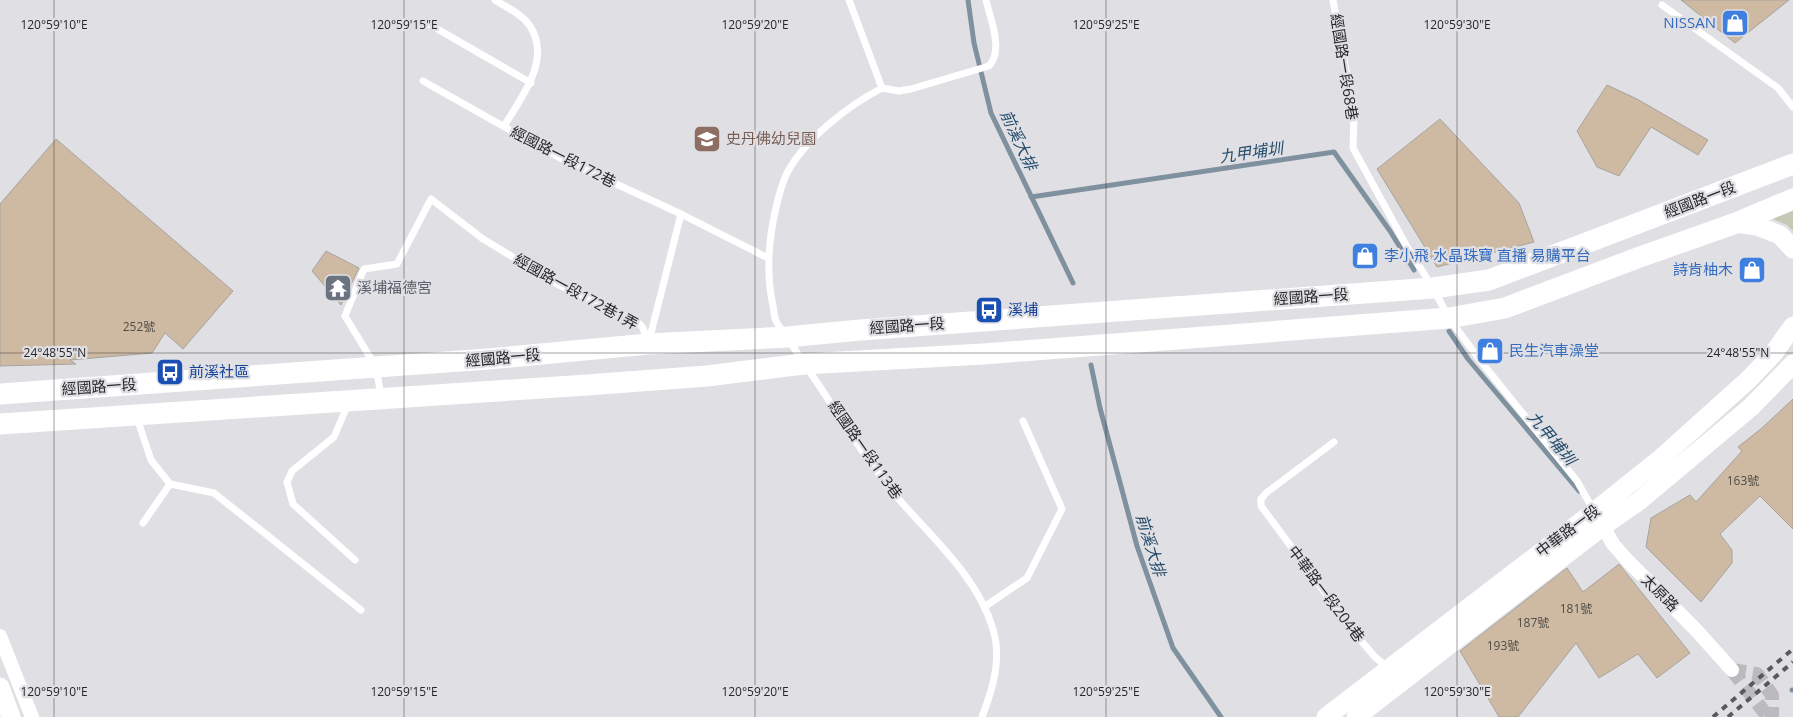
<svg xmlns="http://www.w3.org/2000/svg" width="1793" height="717" font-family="'Open Sans','Noto Sans TC',sans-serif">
<rect width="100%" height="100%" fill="#e0e0e4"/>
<path fill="#c7c9b7" d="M1793,207v24l-6,-6 -19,-8z"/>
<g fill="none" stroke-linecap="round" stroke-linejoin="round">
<g stroke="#7f909f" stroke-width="5">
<path d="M968,0l6,43 17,70 82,170"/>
<path d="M1031,197l303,-45 56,79 24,39"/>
<path d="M1449,331l19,28 111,132"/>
<path d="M1091,365l9,43 37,138 36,102 48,69"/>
<path d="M1792,690h1"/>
</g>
</g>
<g fill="#cebaa2" stroke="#a6a3a0">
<path d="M1681,0h108l-54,43z"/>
<path d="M1607,85l30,14 71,41 -10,15 -47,-28 -32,49 -22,-9 -20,-36z"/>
<path d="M1440,119l79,84 15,39 -97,25 -60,-98z"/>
<path d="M56,139l177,152 -50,58 -18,-16 -13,20 -82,7 6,4 -76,2v-162z"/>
<path d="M326,251l33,17 -18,37 -29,-34z"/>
<path d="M1793,399v130l-33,-33 -40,38 12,16v13l-31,39 -55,-55 5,-29 39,-23 6,7 46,-51 -4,-4 24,-19z"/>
<path d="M1619,564l71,89 -33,25 -19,-24 -39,24 -23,-35 -58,74h-19l-39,-66 107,-83 16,24z"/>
</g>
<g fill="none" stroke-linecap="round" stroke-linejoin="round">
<g stroke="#bbbbbf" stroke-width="14" stroke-dasharray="14 7" stroke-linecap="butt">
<path d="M1732,670l25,4 15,21v22"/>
<path d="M1732,670l36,47"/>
</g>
<g stroke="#fff" stroke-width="7">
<path d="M495,0c11,7 27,14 35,26 22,34 -9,72 -26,100"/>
<path d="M849,0l33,88"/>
<path d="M1333,0l21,113 -1,35 53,97 27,43 16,30 30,41 98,122 17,30"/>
<path d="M1662,5l116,83 15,19"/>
<path d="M427,23l104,60"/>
<path d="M423,81l137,77 121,56 87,44"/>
<path d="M882,88c-33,17 -77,51 -95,85 -6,12 -9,26 -12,39 -7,32 -9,62 -2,94 1,5 1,10 3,15 3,6 9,13 13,19 10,17 22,33 33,50 26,39 50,79 81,114 33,37 75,75 90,125 9,30 0,59 -11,88"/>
<path d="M882,88l17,3 12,-2 78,-23c15,-16 1,-48 -3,-66"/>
<path d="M649,341l32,-127"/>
<path d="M381,396l-5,-29 -31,-51 19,-47 33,-5 34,-65 52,40 76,46 79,37 5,6 5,14"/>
<path d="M348,404l-14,33 -42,34 -5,11 6,22 62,56"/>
<path d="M137,418l14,42 19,24 44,9 147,117"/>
<path d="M1334,442l-68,51 -5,6v7l96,130 18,21 12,10"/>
<path d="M143,523l27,-39"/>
<path d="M984,607l43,-29 35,-69 -39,-88"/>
</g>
<g stroke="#fff" stroke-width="14">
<path d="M1599,519l14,25 13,15 71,72 35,39"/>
<path d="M0,636l32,81"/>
</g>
<g stroke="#fff" stroke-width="19">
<path d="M1736,223l21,3 23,9 13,14"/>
<path d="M0,687l11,30"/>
<path d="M1326,717l269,-206 64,-51 89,-80 25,-26 20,-28"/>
<path d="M1356,717l247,-191 36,-25 112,-94 42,-43"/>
</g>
<g stroke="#fff" stroke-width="21">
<path d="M0,394l488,-35 160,-15 139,-7 73,-7 573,-42 56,-8 304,-116"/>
<path d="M0,424l587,-39 120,-9 97,-12 179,-10 466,-36 56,-10 135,-51 96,-34 57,-24"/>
</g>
<g stroke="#59595c" stroke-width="4" stroke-dasharray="6 6" stroke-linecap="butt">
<path d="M1713,717l80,-68"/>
<path d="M1728,717l65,-55"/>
</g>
</g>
<path fill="none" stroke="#272729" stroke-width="1" stroke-opacity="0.45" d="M54,0v717M404,0v717M755,0v717M1106,0v717M1457,0v717M0,353h1793"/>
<defs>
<g id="shop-square" transform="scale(1.4375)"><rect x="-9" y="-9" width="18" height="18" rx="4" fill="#3f7fe0" stroke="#e0e0e4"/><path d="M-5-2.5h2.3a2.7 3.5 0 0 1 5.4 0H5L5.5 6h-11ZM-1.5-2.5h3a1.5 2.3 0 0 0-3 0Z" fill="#fff"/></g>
<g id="school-square" transform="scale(1.4375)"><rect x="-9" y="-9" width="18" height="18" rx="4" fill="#8d6e63" stroke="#e0e0e4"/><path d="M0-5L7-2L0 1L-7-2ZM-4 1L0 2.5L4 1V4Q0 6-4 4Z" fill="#fff"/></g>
<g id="temple-square" transform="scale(1.4375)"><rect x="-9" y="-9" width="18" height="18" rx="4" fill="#6b7280" stroke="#e0e0e4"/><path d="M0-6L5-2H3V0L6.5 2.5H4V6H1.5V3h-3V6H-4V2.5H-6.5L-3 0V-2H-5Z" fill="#fff"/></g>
<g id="bus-square" transform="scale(1.4375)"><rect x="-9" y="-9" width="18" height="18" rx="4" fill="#1a4fb4" stroke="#e0e0e4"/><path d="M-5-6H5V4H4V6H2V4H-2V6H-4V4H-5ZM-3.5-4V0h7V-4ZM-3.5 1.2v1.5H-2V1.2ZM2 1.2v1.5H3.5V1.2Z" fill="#fff"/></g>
</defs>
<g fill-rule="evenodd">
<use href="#shop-square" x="1735" y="23"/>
<use href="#school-square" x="707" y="139"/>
<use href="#shop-square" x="1365" y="256"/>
<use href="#shop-square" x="1752" y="270"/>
<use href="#temple-square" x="338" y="288"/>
<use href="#bus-square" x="989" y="310"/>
<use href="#shop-square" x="1490" y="351"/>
<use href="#bus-square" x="170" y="372"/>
</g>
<g text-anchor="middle" stroke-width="4.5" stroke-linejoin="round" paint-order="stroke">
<g font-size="12" fill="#514c47">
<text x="139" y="331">252號</text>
<text x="1743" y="485">163號</text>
<text x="1576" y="613">181號</text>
<text x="1533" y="627">187號</text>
<text x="1503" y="650">193號</text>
</g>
<g font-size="15" fill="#366cbe" stroke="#e0e0e4" text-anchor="end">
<text x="1716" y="28">NISSAN</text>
<text x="1384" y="261" text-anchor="start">李小飛 水晶珠寶 直播 易購平台</text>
<text x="1733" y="275">詩肯柚木</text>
<text x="1509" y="356" text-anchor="start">民生汽車澡堂</text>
</g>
<g font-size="15" fill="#272729" stroke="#e0e0e4">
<text transform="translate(1344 67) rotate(81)" y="5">經國路一段68巷</text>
<text transform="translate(563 157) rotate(27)" y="5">經國路一段172巷</text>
<text transform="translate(1700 200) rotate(-21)" y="5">經國路一段</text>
<text transform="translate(576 292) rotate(29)" y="5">經國路一段172巷1弄</text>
<text transform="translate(1311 297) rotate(-4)" y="5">經國路一段</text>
<text transform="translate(907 326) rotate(-4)" y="5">經國路一段</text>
<text transform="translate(503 358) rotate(-5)" y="5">經國路一段</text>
<text transform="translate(99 387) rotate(-4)" y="5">經國路一段</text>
<text transform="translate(865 450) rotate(55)" y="5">經國路一段113巷</text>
<text transform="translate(1568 531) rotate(-37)" y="5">中華路一段</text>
<text transform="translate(1660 593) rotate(45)" y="5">太原路</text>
<text transform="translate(1326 594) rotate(53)" y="5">中華路一段204巷</text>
</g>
<g font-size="15" fill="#785e54" stroke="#e0e0e4" text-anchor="start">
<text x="726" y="144">史丹佛幼兒園</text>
</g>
<g font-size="15" fill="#5b616d" stroke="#e0e0e4" text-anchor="start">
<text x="357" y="293">溪埔福德宮</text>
</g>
<g font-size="15" fill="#164399" stroke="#e0e0e4" text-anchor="start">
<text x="1008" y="315">溪埔</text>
<text x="189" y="377">前溪社區</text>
</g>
<g font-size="16" font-style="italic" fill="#244c6c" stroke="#e0e0e4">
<text transform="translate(1019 140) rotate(65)" y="6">前溪大排</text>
<text transform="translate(1251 152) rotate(-8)" y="6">九甲埔圳</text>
<text transform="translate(1552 438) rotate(50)" y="6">九甲埔圳</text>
<text transform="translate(1151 545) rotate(73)" y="6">前溪大排</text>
</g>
</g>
<g font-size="12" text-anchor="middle" fill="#272729" stroke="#e0e0e4" stroke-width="4.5" stroke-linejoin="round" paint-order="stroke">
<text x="54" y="29">120°59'10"E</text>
<text x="404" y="29">120°59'15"E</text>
<text x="755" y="29">120°59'20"E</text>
<text x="1106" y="29">120°59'25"E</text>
<text x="1457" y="29">120°59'30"E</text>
<text x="55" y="357">24°48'55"N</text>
<text x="1738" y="357">24°48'55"N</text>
<text x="54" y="696">120°59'10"E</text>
<text x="404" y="696">120°59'15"E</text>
<text x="755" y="696">120°59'20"E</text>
<text x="1106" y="696">120°59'25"E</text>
<text x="1457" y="696">120°59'30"E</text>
</g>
</svg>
